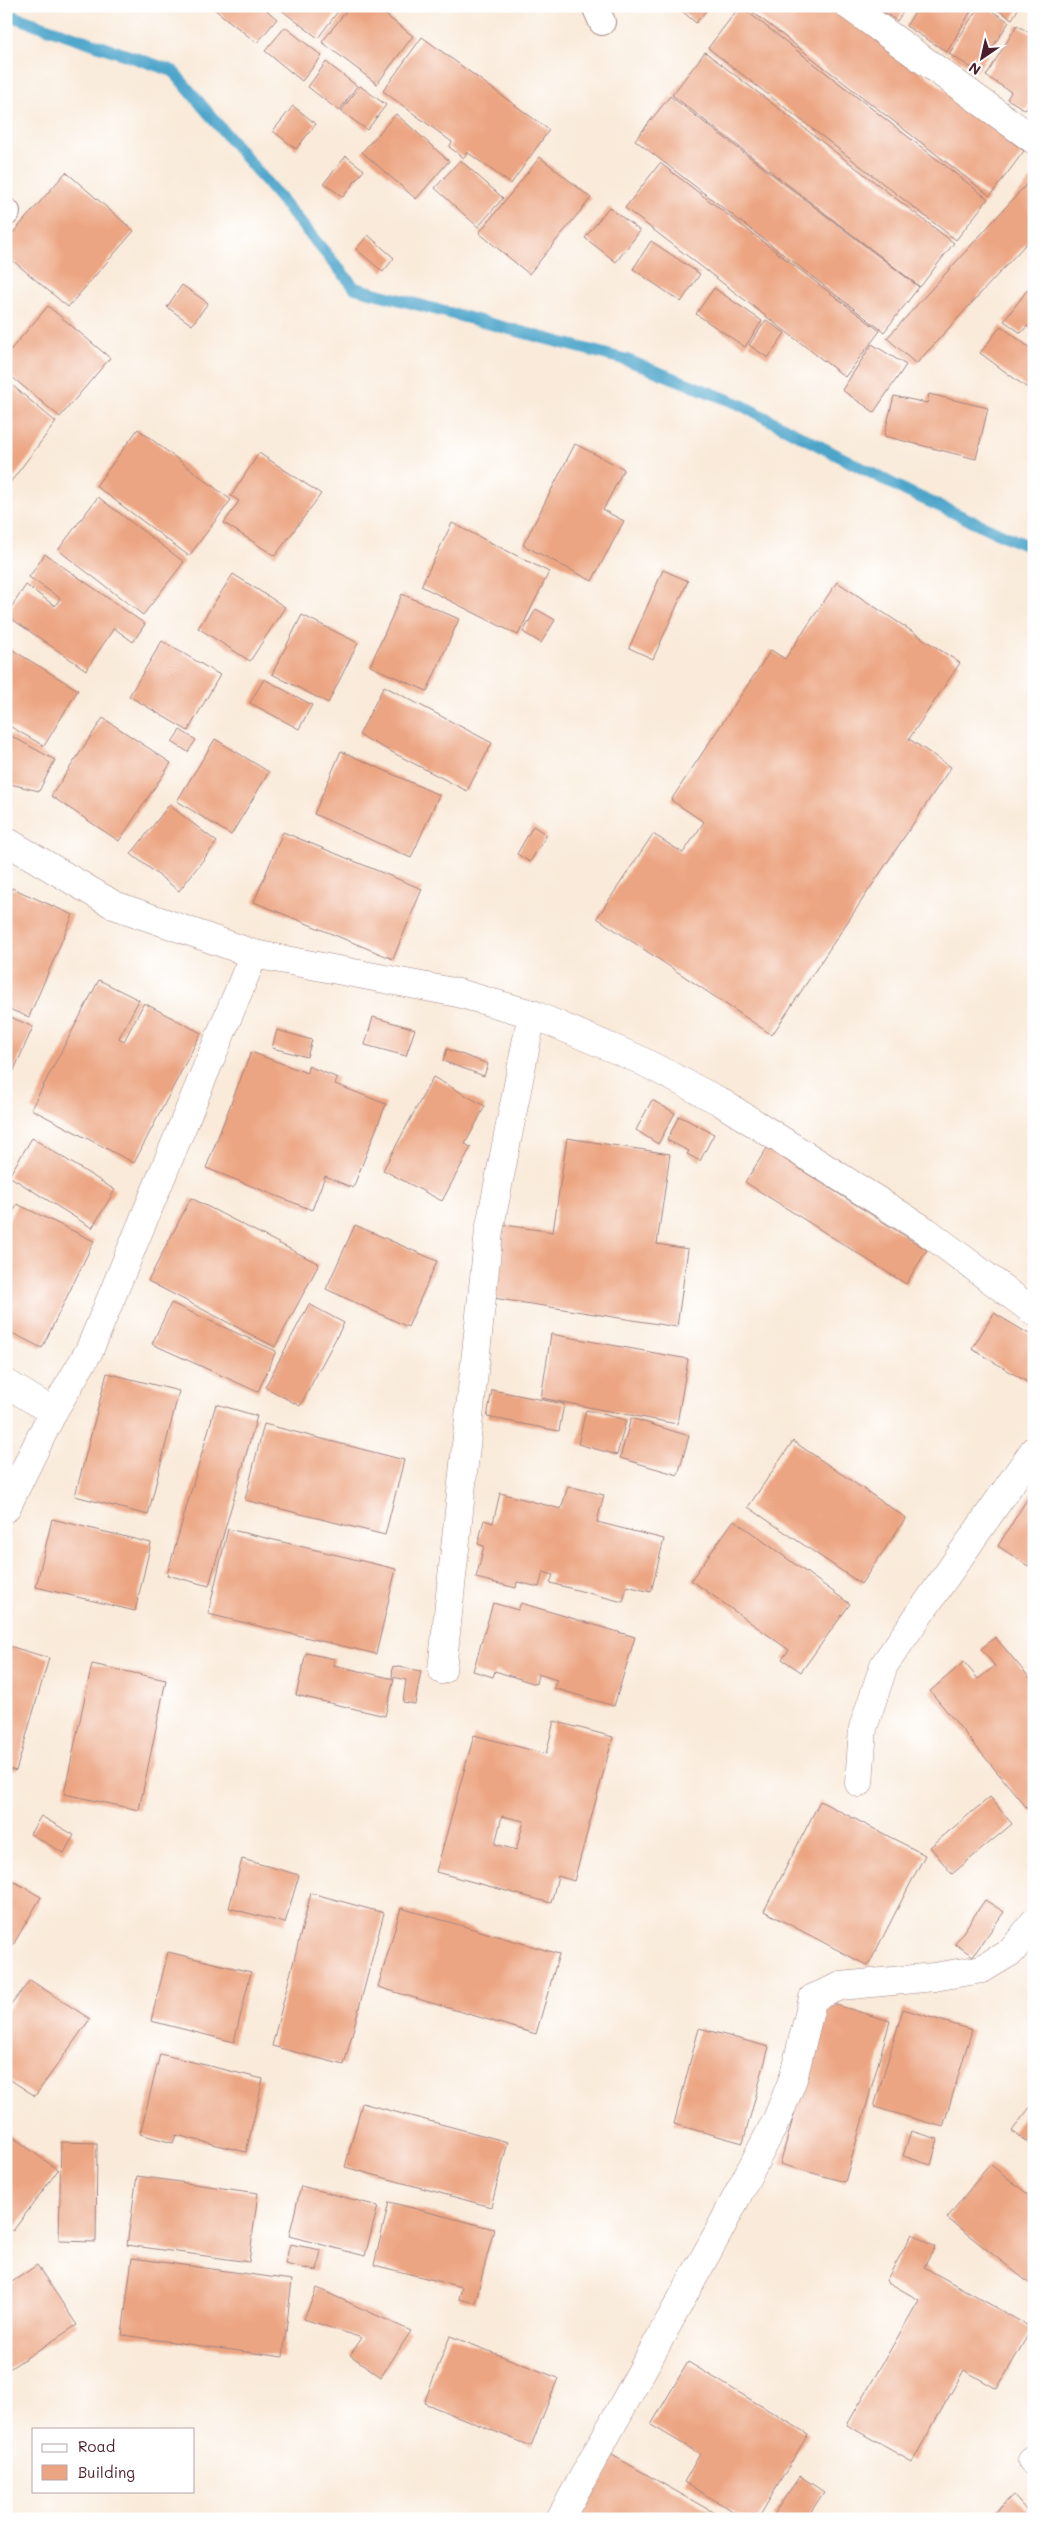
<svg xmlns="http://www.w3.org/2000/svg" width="1040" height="2525" font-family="Mali,sans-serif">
<rect width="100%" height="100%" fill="#fff"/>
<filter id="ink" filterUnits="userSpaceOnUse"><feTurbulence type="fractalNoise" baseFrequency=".02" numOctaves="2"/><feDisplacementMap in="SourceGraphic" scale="10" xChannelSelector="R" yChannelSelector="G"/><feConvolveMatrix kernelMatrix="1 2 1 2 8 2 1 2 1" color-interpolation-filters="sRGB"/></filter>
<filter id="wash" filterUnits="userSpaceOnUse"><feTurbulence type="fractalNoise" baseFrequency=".0096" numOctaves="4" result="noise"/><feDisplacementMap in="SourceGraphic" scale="20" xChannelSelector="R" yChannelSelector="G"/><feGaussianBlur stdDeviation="1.12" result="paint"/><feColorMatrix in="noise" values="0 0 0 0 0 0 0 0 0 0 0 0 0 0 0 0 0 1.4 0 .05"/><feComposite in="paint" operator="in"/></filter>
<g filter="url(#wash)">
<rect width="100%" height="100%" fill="#f9ead9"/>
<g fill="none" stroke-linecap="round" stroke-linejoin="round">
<path stroke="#4ea5ca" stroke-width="12" d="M6,14l167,57 182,217 272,72 112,44 167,87 128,58"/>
</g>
<g id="blocks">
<g fill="#eca582" fill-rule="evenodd">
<path d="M216,6h46l15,13 -20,24 -43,-34z"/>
<path d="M276,6h66l-24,32z"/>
<path d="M350,6h24l39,30 -36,48 -55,-42z"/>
<path d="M676,6h34l-14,17z"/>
<path d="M740,6l248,193 -32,41 -248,-192z"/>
<path d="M745,6h91l188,145 -34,45z"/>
<path d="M875,6h32l-10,15z"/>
<path d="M919,6h55l-27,46 -41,-26z"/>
<path d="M979,6h5l25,16 -32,49 -28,-17z"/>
<path d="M992,6h28l-8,13z"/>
<path d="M1017,25l17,11v70l-5,-2 -3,6 -19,-11 4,-7 -25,-16z"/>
<path d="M285,27l37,29 -20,25 -37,-30z"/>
<path d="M422,37l127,93 -38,54 -44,-32 -3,6 -15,-11 3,-5 -69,-51z"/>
<path d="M705,52l249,191 -34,44 -248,-192z"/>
<path d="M326,62l31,24 -18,25 -31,-24z"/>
<path d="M360,86l26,19 -19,25 -26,-19z"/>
<path d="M670,96l249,191 -35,45 -249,-192z"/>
<path d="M293,106l23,18 -20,25 -23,-18z"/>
<path d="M396,114l53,47 -33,38 -54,-47z"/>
<path d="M346,156l18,14 -21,27 -19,-14z"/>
<path d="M540,157l51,41 -62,76 -50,-41z"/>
<path d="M460,160l43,38 -25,29 -43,-39z"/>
<path d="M660,163l220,168 -35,46 -220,-169z"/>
<path d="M66,172l68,59 -66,76 -62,-52v-14z"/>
<path d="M1034,176v59l-118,129 -29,-26z"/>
<path d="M609,207l31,24 -24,31 -31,-24z"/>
<path d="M368,235l26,23 -11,14 -27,-23z"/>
<path d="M651,241l49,33 -19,28 -48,-33z"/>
<path d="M1034,281v50l-7,-5 -6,7 -17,-12z"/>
<path d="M182,285l26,18 -16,22 -25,-18z"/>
<path d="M714,288l48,33 -17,26 -49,-33z"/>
<path d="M48,306l62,52 -50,59 -54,-45v-17z"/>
<path d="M766,320l19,13 -17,25 -19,-13z"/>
<path d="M1001,326l33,25v42l-54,-40z"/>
<path d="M872,344l34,21 -32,47 -32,-22z"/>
<path d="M6,380l50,42 -50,66z"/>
<path d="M929,394l59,14 -12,51 -92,-23 10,-40 33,7z"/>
<path d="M138,429l93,71 -42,56 -93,-70z"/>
<path d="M575,444l49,25 -21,41 21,11 -32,60 -69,-36z"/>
<path d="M259,453l62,41 -46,62 -51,-33 15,-22 -8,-5z"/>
<path d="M98,497l86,65 -41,53 -85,-65z"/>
<path d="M452,523l97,49 -31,63 -97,-49z"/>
<path d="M45,554l100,70 -12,18 -19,-14 -28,42 -80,-55 20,-30 29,21 5,-8 -31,-21z"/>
<path d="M663,570l25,11 -35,78 -24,-11z"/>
<path d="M233,574l52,33 -35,54 -52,-33z"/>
<path d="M837,582l123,81 -51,76 42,28 -179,268 -175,-117 56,-84 30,19 21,-31 -33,-22 100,-150 14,9z"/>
<path d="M402,594l57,25 -32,72 -57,-25z"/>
<path d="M536,609l19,11 -14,23 -18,-11z"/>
<path d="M302,615l56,28 -30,60 -56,-29z"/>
<path d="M162,641l58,34 -32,56 -59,-35z"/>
<path d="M6,646l72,44 -34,56 -38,-22z"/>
<path d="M264,679l48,26 -13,24 -49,-26z"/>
<path d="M384,686l108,57 -25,48 -108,-56z"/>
<path d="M103,718l68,45 -52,78 -68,-45z"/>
<path d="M180,730l16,10 -8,12 -16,-10z"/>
<path d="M6,733l49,27 -16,31 -33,-8z"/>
<path d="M215,739l54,33 -38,63 -54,-34z"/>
<path d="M341,751l98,44 -28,63 -97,-44z"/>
<path d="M169,805l48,37 -38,49 -48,-37z"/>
<path d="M533,826l14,9 -17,27 -13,-8z"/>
<path d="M283,832l139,57 -29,70 -139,-57z"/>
<path d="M12,888l61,27 -44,102 -23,-9v-107z"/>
<path d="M99,980l40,20 -20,38 5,3 20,-38 57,30 -67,130 -103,-54z"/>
<path d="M6,1015l27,12 -22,50 -5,-2z"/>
<path d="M373,1017l42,12 -9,27 -41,-11z"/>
<path d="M277,1030l35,10 -5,17 -35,-9z"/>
<path d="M447,1049l41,15 -4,12 -41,-15z"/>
<path d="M251,1052l56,21 1,-7 30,12 -3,6 51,20 -33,84 -28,-12 -13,34 -106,-42z"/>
<path d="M433,1077l52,29 -20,38 6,3 -29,54 -59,-31z"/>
<path d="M652,1100l23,13 -17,31 -22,-14z"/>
<path d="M679,1116l35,18 -14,27 -13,-7 2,-3 -22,-11z"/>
<path d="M32,1138l83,52 -23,38 -83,-52z"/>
<path d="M567,1138l103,16 -13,90 31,5 -11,78 -184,-29 11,-73 49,7z"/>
<path d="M767,1148l160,102 -21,34 -161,-102z"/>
<path d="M191,1198l128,66 -44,83 -127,-66z"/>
<path d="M17,1204l77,37 -52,107 -36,-18v-104z"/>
<path d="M355,1225l82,36 -29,66 -82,-38z"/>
<path d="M171,1303l105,48 -18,41 -106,-48z"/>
<path d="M309,1304l35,19 -44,83 -35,-19z"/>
<path d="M994,1313l40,24v49l-62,-37z"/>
<path d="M551,1334l137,25 -11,65 -136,-26z"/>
<path d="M107,1373l72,18 -31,124 -73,-19z"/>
<path d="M492,1390l72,14 -5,27 -72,-14z"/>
<path d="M216,1404l41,12 -48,170 -42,-11z"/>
<path d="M586,1410l40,10 -9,35 -39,-11z"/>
<path d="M631,1418l58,18 -11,39 -58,-17z"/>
<path d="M264,1424l140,36 -19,75 -140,-35z"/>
<path d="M793,1441l113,77 -45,66 -113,-77z"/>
<path d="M568,1486l36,9 -7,27 67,17 -13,53 -24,-6 -4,16 -73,-19 3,-8 -10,-3 -4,15 -22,-5 -1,6 -40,-10 8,-32 -6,-2 6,-24 9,3 7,-30 61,16z"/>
<path d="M1034,1488v69l-6,9 -30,-20z"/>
<path d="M52,1519l99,24 -16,68 -99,-24z"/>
<path d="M734,1520l116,84 -49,68 -19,-13 7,-9 -98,-70z"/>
<path d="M228,1529l168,40 -20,85 -168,-40z"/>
<path d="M493,1603l25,7 3,-7 114,34 -21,69 -60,-18 3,-8 -19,-6 -2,10 -41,-13 -2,6 -20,-6z"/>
<path d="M995,1637l39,46v128l-3,2 -101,-122 34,-29 14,17 17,-13 -14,-17z"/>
<path d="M6,1645l43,13 -33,113 -10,-3z"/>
<path d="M306,1653l29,6 -2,6 61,14 -9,37 -89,-21z"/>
<path d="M92,1664l74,16 -27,130 -75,-16z"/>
<path d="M393,1666l28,5 -6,33 -12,-2 3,-22 -14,-3z"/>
<path d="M554,1721l59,16 -39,144 -16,-5 -7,27 -115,-31 38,-137 72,19zM502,1816l22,5 -8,29 -21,-6z"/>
<path d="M990,1797l22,27 -60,50 -22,-27z"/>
<path d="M820,1801l105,54 -57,111 -104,-55z"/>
<path d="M41,1816l33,19 -10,18 -34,-19z"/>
<path d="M242,1859l57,16 -14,48 -56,-15z"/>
<path d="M6,1877l35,20 -35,60z"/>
<path d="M311,1893l73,20 -40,152 -72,-19z"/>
<path d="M985,1900l19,12 -31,44 -18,-12z"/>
<path d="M401,1908l158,46 -23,80 -158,-47z"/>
<path d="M168,1952l83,20 -17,70 -83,-21z"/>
<path d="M30,1980l60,39 -55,77 -29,-19v-65z"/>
<path d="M826,2002l64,19 -45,161 -65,-18z"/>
<path d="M903,2009l69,21 -29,97 -69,-20z"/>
<path d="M699,2028l70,19 -26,96 -69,-19z"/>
<path d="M160,2054l103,25 -17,73 -70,-17 -3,8 -33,-9z"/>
<path d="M1034,2102v45l-22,-16z"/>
<path d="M362,2103l146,39 -17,65 -146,-40z"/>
<path d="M911,2131l27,8 -7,26 -28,-9z"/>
<path d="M6,2132l52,38 -45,61 -7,-5z"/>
<path d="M61,2142l36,1 -1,99 -37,-1z"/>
<path d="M990,2164l44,35v88l-87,-69z"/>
<path d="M137,2176l121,17 -9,69 -122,-17z"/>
<path d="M301,2186l77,20 -13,50 -76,-20z"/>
<path d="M389,2202l105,27 -19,74 -16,-4 3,-12 -88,-22z"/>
<path d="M912,2234l23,13 -11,20 108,61 -35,61 -33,-19 -52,92 -65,-37 72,-125 -33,-19z"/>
<path d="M290,2244l31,6 -4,21 -32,-7z"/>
<path d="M132,2258l160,22 -9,77 -161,-22z"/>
<path d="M37,2265l40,60 -71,46v-85z"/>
<path d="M317,2288l94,43 -30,46 -31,-22 12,-17 -58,-19z"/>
<path d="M450,2336l108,42 -27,68 -107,-43z"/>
<path d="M688,2362l120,72 -50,85h-12l-62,-37 16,-28 -49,-29z"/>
<path d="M605,2451l120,68h-155z"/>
<path d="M800,2476l24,16 -18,27h-30l-4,-3z"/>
<path d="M1013,2495l21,24h-46z"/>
</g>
</g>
</g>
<g filter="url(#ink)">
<use href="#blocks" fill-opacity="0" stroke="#a28482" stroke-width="1"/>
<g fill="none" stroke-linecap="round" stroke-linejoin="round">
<g stroke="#a28482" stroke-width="28">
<g id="lane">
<path d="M595,6l7,16"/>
<path d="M6,213l1,-1"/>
</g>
</g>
<g stroke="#a28482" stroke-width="29">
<g id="street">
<path d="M849,6l185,134"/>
<path d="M6,841l108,64 140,49 204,39 74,21 106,45 81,42 207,130 108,81"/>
<path d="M6,1383l47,29"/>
<path d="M6,1508l47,-96 36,-61 165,-397"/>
<path d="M442,1670l47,-439 43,-217"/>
<path d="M859,1783l4,-55 21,-63 150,-215"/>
<path d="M1032,2461l2,-2"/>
<path d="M560,2519l159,-288 58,-112 16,-40 20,-81 28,-12 93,-9 48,-8 30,-18 22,-29"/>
</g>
</g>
<use href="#lane" stroke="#fff" stroke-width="26"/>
<use href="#street" stroke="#fff" stroke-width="28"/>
</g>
</g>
<rect width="1040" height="2525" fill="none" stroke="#fff" stroke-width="25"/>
<rect x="32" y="2428" width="162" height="65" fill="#ffffff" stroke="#b7a5aa"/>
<rect x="42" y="2444" width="25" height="8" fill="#ffffff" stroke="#b7a5aa"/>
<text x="78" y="2452" font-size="15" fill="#4a1f2b">Road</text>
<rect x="42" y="2465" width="25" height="15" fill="#eca582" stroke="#b7a5aa"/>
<text x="78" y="2478" font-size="15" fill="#4a1f2b">Building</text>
<g transform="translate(982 58) rotate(214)" stroke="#ffffff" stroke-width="4" paint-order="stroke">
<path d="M0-4L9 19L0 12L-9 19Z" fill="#4a1f2b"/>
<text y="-8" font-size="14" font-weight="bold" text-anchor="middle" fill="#4a1f2b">N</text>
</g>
</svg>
